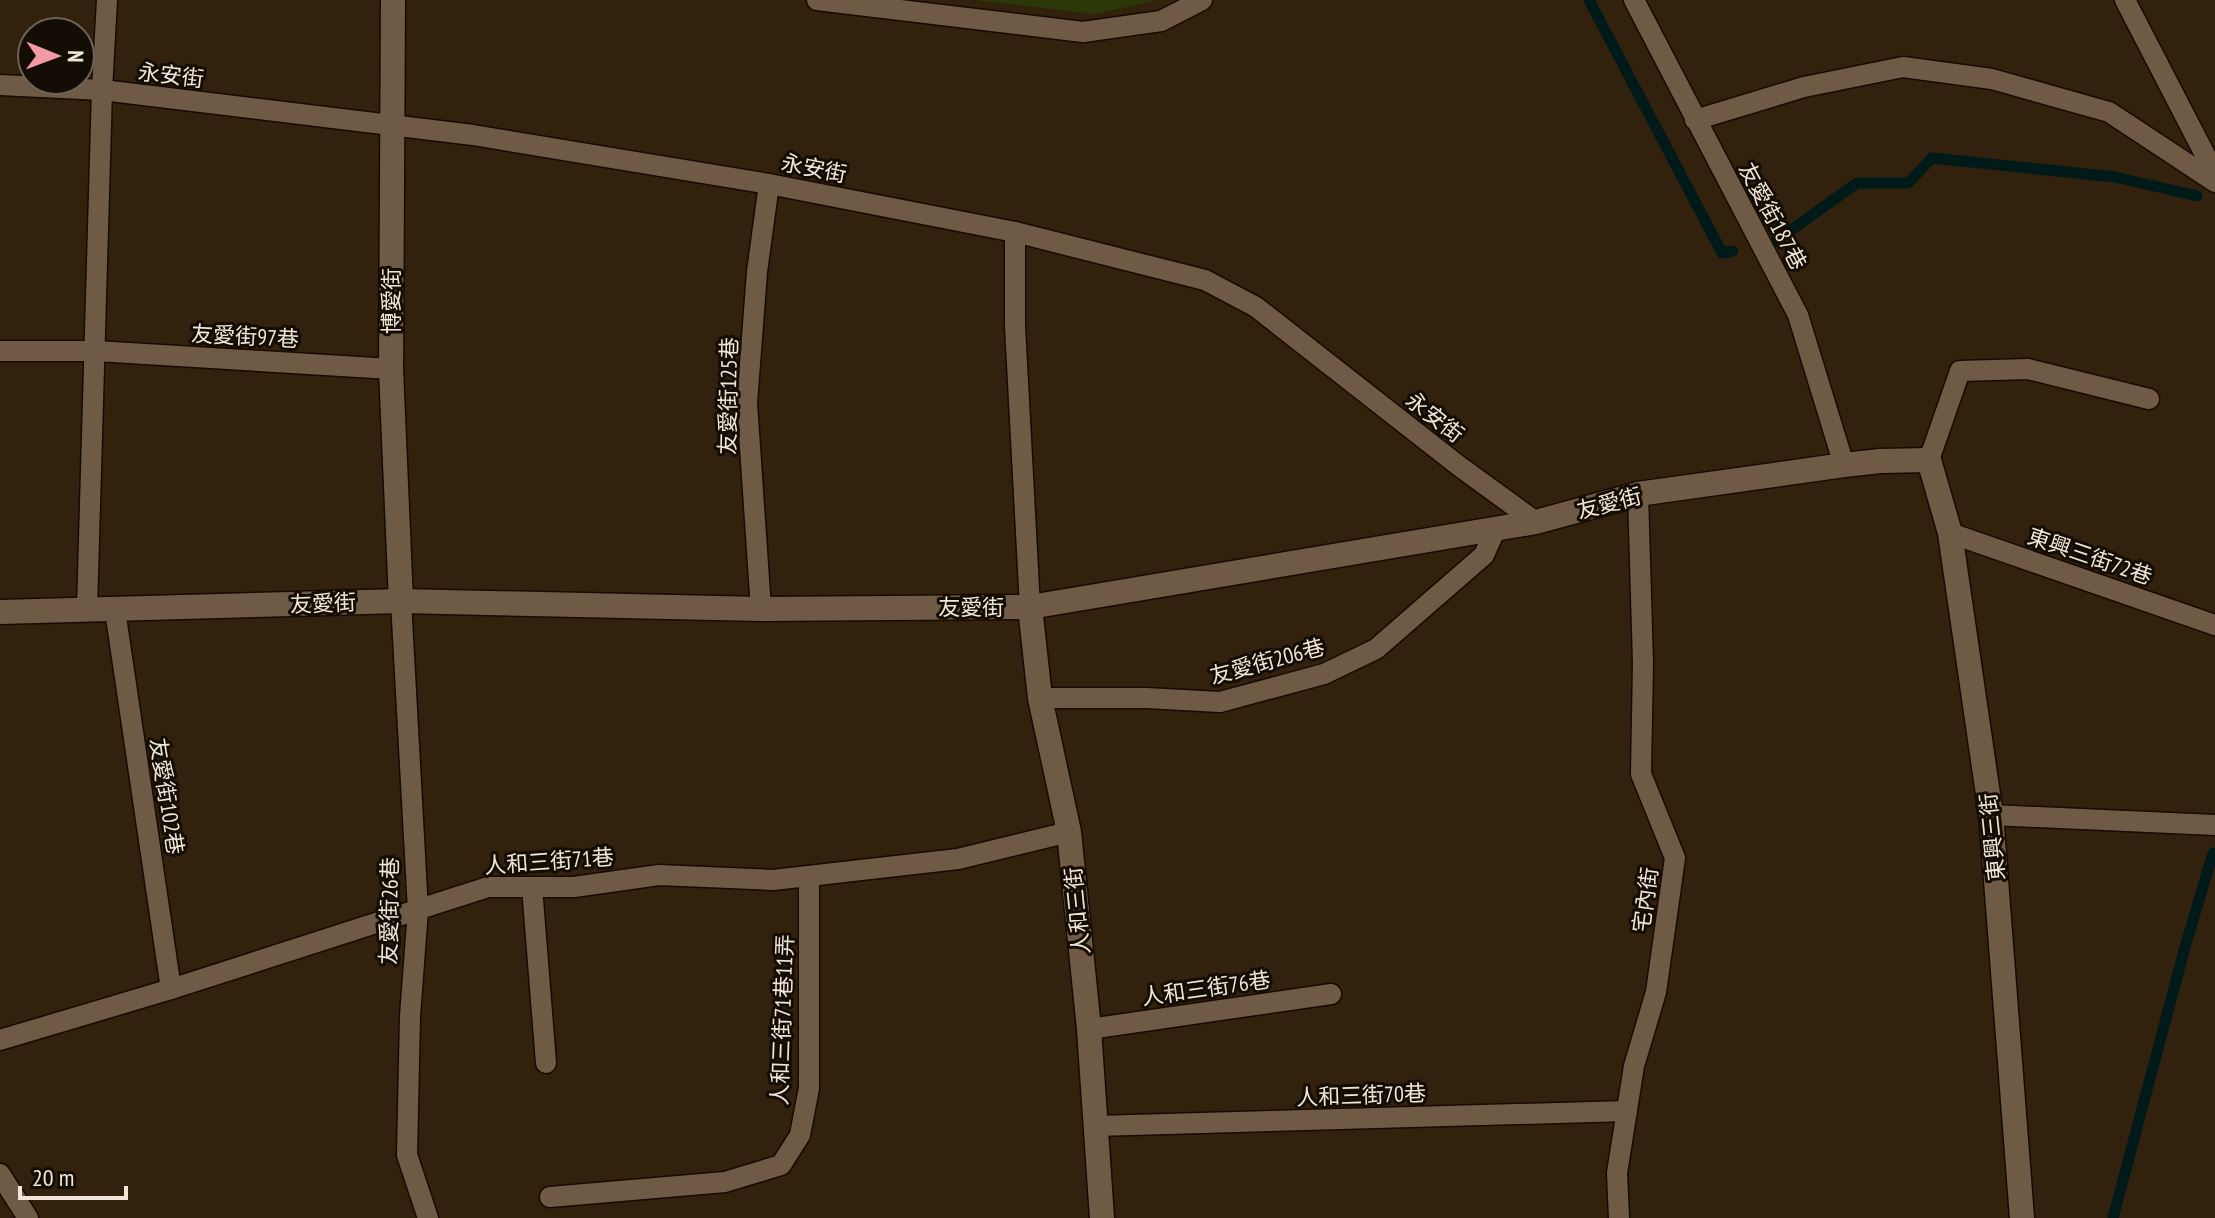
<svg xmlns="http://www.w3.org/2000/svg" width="2215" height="1218" font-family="'PT Sans Narrow','Noto Sans TC',sans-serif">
<rect width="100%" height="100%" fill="#32210c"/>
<path fill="#2a3907" d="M974,0h183l-62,14z"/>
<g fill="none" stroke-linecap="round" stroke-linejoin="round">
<g stroke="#001a1a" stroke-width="11">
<path d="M1589,0l133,253 11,-2"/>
<path d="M1773,243l84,-60h51l24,-25 183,19 82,19"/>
<path d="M2113,1218l72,-271 28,-94"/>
</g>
<g stroke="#190a00" stroke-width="23">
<g id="lane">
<path d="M817,0l266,32 78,-11 41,-21"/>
<path d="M1634,0l164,315 46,150"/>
<path d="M2125,0l90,174"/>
<path d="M0,85l102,5 371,45 296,49 246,48 190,48 51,27 203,159 77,56"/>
<path d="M1695,120l109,-33 99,-20 89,12 117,33 106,70"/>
<path d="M1015,232v94l15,281"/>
<path d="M0,351h96l295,18"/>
<path d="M1929,460l31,-89 68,-2 121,30"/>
<path d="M1950,533l265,92"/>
<path d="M401,601l17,309 -8,106 -3,139 21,63"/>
<path d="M87,609l15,-519 5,-90"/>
<path d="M761,609l-14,-206 10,-131 12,-88"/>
<path d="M115,610l56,379"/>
<path d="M1040,698h106l74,4 104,-28 52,-25 108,-94 12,-27"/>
<path d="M1991,815l224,10"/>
<path d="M532,887l14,176"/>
<path d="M1089,1029l242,-35"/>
<path d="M0,1040l171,-51 317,-102h86l85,-12 114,5 185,-21 111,-27"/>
<path d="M1096,1126l531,-15"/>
<path d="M0,1174l28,44"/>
<path d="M550,1197l175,-15 56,-17 19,-30 9,-47v-212"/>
<path d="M1619,1218l-2,-45 17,-107 22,-74 19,-134 -34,-84 2,-111 -5,-169"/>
</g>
</g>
<g stroke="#190a00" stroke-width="27">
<g id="street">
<path d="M393,0l-2,369 10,232"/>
<path d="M1030,607l10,91 29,134 20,197 13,189"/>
<path d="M0,612l401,-11 360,8 269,-2 506,-85 102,-28 206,-29 36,-4 49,-1 21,73 41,282 31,403"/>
</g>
</g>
<use href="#lane" stroke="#6f5b45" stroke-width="20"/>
<use href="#street" stroke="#6f5b45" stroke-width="24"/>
</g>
<g text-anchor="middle" stroke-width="6" stroke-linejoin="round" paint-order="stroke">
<g font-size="22" fill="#f0e5d8" stroke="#140d05">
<text transform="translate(171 75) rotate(7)" y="8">永安街</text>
<text transform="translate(814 168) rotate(11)" y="8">永安街</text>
<text transform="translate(1773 216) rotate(62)" y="8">友愛街187巷</text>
<text transform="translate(391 301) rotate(-90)" y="8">博愛街</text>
<text transform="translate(245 336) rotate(3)" y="8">友愛街97巷</text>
<text transform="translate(728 396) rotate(-89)" y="8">友愛街125巷</text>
<text transform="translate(1435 417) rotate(38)" y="8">永安街</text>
<text transform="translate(1609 503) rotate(-14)" y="8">友愛街</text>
<text transform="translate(2090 556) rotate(19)" y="8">東興三街72巷</text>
<text transform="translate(323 603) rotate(-2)" y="8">友愛街</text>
<text x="971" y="615">友愛街</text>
<text transform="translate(1267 661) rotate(-15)" y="8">友愛街206巷</text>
<text transform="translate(167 796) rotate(81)" y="8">友愛街102巷</text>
<text transform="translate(1992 837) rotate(-96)" y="8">東興三街</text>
<text transform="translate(549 861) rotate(-4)" y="8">人和三街71巷</text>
<text transform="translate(1645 900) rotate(-82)" y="8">宅內街</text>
<text transform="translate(389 911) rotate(-89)" y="8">友愛街26巷</text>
<text transform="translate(1077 911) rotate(-96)" y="8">人和三街</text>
<text transform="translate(1206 988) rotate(-8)" y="8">人和三街76巷</text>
<text transform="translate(782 1020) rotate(-88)" y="8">人和三街71巷11弄</text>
<text transform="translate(1361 1095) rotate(-2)" y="8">人和三街70巷</text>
</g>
</g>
<g transform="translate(56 56) rotate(91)"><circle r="38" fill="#140d05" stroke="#6c6359" stroke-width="2"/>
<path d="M0-6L14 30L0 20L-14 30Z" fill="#f49aa4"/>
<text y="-12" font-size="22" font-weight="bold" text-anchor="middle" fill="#f0e5d8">N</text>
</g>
<path d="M20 1186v12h106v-12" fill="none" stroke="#f0e5d8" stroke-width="4"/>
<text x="32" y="1186" font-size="24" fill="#f0e5d8" stroke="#140d05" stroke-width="6" paint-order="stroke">20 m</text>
</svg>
